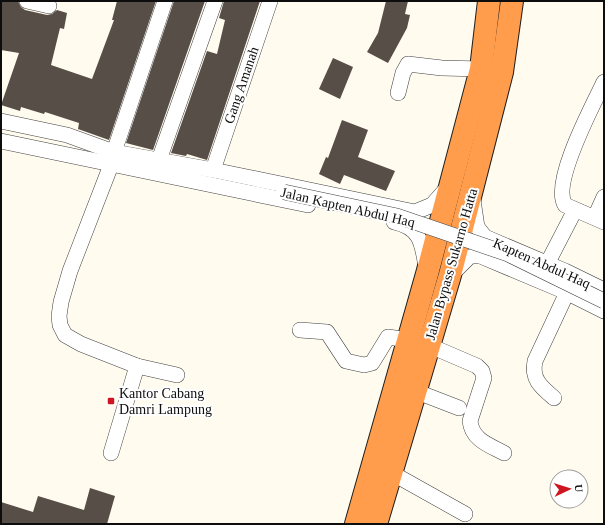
<svg xmlns="http://www.w3.org/2000/svg" width="605" height="525" font-family="Georgia,serif">
<rect width="100%" height="100%" fill="#fffbee"/>
<g fill="#574e48">
<path d="M1,1h17l3,6 4,3 22,5 5,-1 5,-4 10,3 -3,16 -4,-1 -9,37 41,14 22,-59h-2l5,-19h39l-47,139 -31,-11 1,-6 -34,-11 -1,2 -23,-7 -1,4 -19,-6 18,-52 -18,-3z"/>
<path d="M174,1h31l-52,149 -27,-7z"/>
<path d="M224,1h36l-53,159 -20,-6 -1,2 -15,-3 36,-102 10,3 8,-34 -6,-2z"/>
<path d="M386,1h22l-3,13 5,1 -3,13 -19,35 -21,-11 11,-19z"/>
<path d="M333,58l20,9 -13,32 -21,-10z"/>
<path d="M342,120l26,10 -10,27 37,14 -9,20 -42,-16 -4,9 -21,-10 7,-17 2,1z"/>
<path d="M90,488l25,8 -8,28h-106v-22l32,10 5,-16 46,14z"/>
</g>
<g fill="none" stroke-linecap="round" stroke-linejoin="round">
<g stroke="#404040" stroke-width="16">
<g id="minor">
<path d="M27,1l22,5"/>
<path d="M165,1l-51,151 -3,13 -41,106 -9,31 -2,14 1,9 5,10 16,9 56,22 40,9"/>
<path d="M604,82c-11,23 -53,101 -39,123l39,17"/>
<path d="M398,93l5,-20 5,-9 34,4 39,1"/>
<path d="M1,121l66,14 47,17 99,18 202,42 17,-7 15,-17"/>
<path d="M1,141l307,64"/>
<path d="M159,160l56,-159"/>
<path d="M213,170l57,-169"/>
<path d="M473,200l4,27 8,10 80,34 39,19"/>
<path d="M595,217l9,-20"/>
<path d="M394,222c27,6 28,21 32,45"/>
<path d="M547,264l28,-54"/>
<path d="M451,275l18,-18 9,-2 88,37 38,19"/>
<path d="M300,330l27,2 19,29 18,4 8,-2 16,-26 20,3"/>
<path d="M428,345l49,21 5,5 2,7 -14,43c2,19 19,24 34,32"/>
<path d="M415,391l44,17"/>
<path d="M554,398c-13,-11 -23,-19 -19,-37l36,-77"/>
<path d="M111,453l26,-87"/>
<path d="M390,472l75,42"/>
</g>
</g>
<g stroke="#1e1e1e" stroke-width="24">
<g id="highway">
<path d="M356,524l71,-250 54,-205 8,-68"/>
<path d="M376,524l74,-249 52,-203 10,-71"/>
</g>
</g>
<use href="#minor" stroke="#fff" stroke-width="15"/>
<use href="#highway" stroke="#ff9d4c" stroke-width="22"/>
<g stroke="#404040" stroke-width="16" stroke-linecap="butt">
<path id="minor-bridge" d="M284,192l113,24 111,38 96,47"/>
</g>
<use href="#minor-bridge" stroke="#fff" stroke-width="15"/>
</g>
<rect fill="#cd161f" stroke="#fff" stroke-width="1.5" x="107" y="397" width="8" height="8" rx="2"/>
<g text-anchor="middle" stroke-width="4" stroke-linejoin="round" paint-order="stroke">
<g font-size="14" fill="#0d0d0d" stroke="#fff">
<text transform="translate(241 85) rotate(-71)" y="5">Gang Amanah</text>
<text transform="translate(348 207) rotate(13)" y="5">Jalan Kapten Abdul Haq</text>
<text transform="translate(542 263) rotate(24)" y="5">Kapten Abdul Haq</text>
<text transform="translate(451 264) rotate(-74)" y="5">Jalan Bypass Sukarno Hatta</text>
</g>
<g font-size="14" fill="#0d0d0d" stroke="#fff" text-anchor="start">
<text x="119" y="398">Kantor Cabang<tspan x="119" dy="16">Damri Lampung</tspan></text>
</g>
</g>
<rect width="605" height="525" fill="none" stroke="#0d0d0d" stroke-width="4"/>
<g transform="translate(569 489) rotate(86)"><circle r="19" fill="#ffffff" stroke="#9e9e9e"/>
<path d="M0-3L7 15L0 10L-7 15Z" fill="#cd161f"/>
<text y="-6" font-size="11" font-weight="bold" text-anchor="middle" fill="#0d0d0d">U</text>
</g>
</svg>
